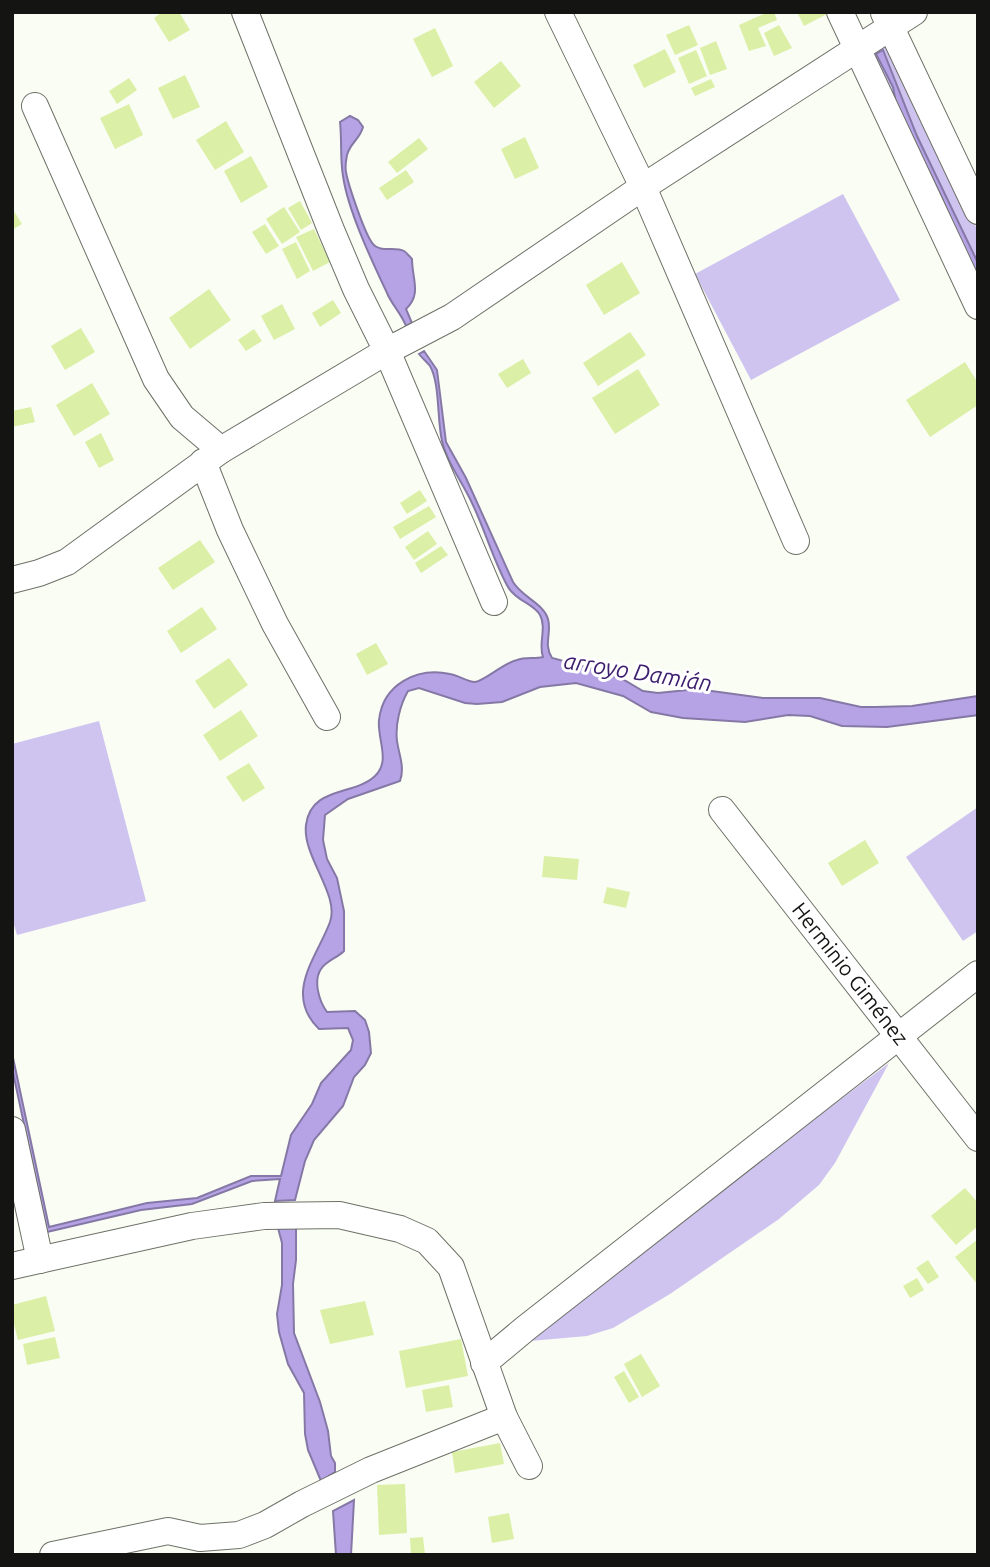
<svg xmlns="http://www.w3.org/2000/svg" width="990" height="1567" font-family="Ubuntu,sans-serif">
<rect width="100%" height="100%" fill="#fafdf3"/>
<g fill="#cfc4f0">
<path d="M886,46l7,5 85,180v71l-113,-244z"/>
<path d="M843,194l57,106 -149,80 -56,-106z"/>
<path d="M99,721l47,180 -129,34 -5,-17v-174z"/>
<path d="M978,807v124l-15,10 -57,-84z"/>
<path d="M889,1063l-54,100 -16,22 -40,34 -109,75 -57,34 -26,8 -57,5 5,-12z"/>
</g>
<g fill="#b5a3e6" stroke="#8578a6" stroke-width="2">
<path d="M883,50l34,86 61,127v17l-37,-84 -45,-93 -3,-16 -17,-33z"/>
<path d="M350,116l8,4 5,7c-3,12 -13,16 -16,28 -1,5 -2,12 -1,17 2,12 19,63 27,72 7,9 22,2 31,7 3,2 5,5 8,8 0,20 10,35 -6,50l6,14 -6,3c-5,-13 -14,-21 -19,-33 -15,-32 -39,-82 -44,-117 -3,-17 -1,-36 -3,-54z"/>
<path d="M424,351l13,19 9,72 20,36 47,104c9,15 31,22 35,37 4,14 -5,25 4,39l42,11 30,11 19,11 15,2 39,-4 66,9h57l41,9h15l36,-1 66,-10v19l-91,12 -45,-1 -32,-10 -22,-1 -43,7 -62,-4 -32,-6 -28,-16 -47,-13 -36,4 -38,15 -25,2 -12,-1 -46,-15 -11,3c-8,14 -13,34 -11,50 2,14 8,26 3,40l-52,18 -23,16 -2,25 4,19 10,19 7,33v40c-7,7 -18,10 -23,18 -8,12 -2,32 6,43l28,-1 10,9 4,12 2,21 -6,12 -11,12 -11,29 -29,34 -9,21 -10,39 -20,1 5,-22 -28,2 -60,23 -51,6 -94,22 -35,-164v-15l37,174 98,-24 50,-5 54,-22h30l10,-41 21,-31 9,-21 30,-33 2,-10 -5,-12 -29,1c-36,-35 -2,-72 11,-107 10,-27 -28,-66 -24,-97 5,-39 48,-29 69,-49 16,-15 2,-37 4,-56 4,-36 38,-53 71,-46 8,1 17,8 25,8 10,-1 28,-19 42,-22 8,-3 18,-1 26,-3 -5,-13 4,-29 -3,-42 -7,-12 -24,-14 -32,-28 -14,-25 -23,-57 -36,-84 -9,-20 -25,-40 -30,-62 -5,-21 -2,-58 -12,-75 -3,-4 -8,-8 -11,-12z"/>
<path d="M278,1228h18v32l-3,24 1,49 26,69 8,29 3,25 4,7v9l-14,9 -13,-31 -3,-16 -1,-41 -16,-29 -9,-32 -2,-18 5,-29v-42z"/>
<path d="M354,1500l-3,55h-15l-3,-44z"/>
</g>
<g fill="#dbf0a6">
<path d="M162,12h17l11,18 -21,12 -15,-24z"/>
<path d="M768,12h6l3,8 -19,8 8,18 -17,5 -10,-26z"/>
<path d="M797,12h34l-27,14z"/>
<path d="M689,25l9,20 -23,10 -9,-20z"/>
<path d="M779,25l13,23 -18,8 -10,-23z"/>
<path d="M435,28l18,38 -21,11 -19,-38z"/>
<path d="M716,41l11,28 -17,6 -10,-27z"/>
<path d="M665,49l11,23 -32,16 -11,-23z"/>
<path d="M696,50l11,26 -18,8 -11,-26z"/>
<path d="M501,61l20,25 -27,22 -20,-26z"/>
<path d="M185,75l15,32 -27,12 -15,-31z"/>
<path d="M129,78l8,12 -20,14 -8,-13z"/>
<path d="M711,79l4,8 -20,9 -4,-8z"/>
<path d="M129,104l14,31 -28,14 -15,-31z"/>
<path d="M226,121l18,31 -29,18 -19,-30z"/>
<path d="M525,137l14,31 -24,11 -14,-30z"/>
<path d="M419,138l9,11 -31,24 -9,-11z"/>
<path d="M251,156l17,31 -27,16 -17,-32z"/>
<path d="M406,170l8,12 -27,18 -8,-12z"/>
<path d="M300,201l12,22 -11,7 -13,-22z"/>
<path d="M284,207l16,25 -18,12 -16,-25z"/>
<path d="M12,208l10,16 -10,6z"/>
<path d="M265,224l14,22 -13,8 -14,-22z"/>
<path d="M314,229l16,33 -17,9 -17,-34z"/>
<path d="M296,242l14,29 -13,8 -15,-30z"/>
<path d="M622,262l18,31 -36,22 -18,-30z"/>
<path d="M209,289l22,31 -41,29 -21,-31z"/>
<path d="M333,300l8,13 -21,14 -8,-14z"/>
<path d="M282,304l13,25 -21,11 -13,-24z"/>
<path d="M81,328l14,24 -30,18 -14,-24z"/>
<path d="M254,329l8,12 -16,10 -8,-11z"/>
<path d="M630,332l16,23 -48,31 -15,-23z"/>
<path d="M523,359l8,14 -24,15 -9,-14z"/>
<path d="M965,362l13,21v22l-48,32 -24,-37z"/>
<path d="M638,369l22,36 -45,29 -23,-36z"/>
<path d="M92,383l18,31 -36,22 -18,-31z"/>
<path d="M31,407l4,15 -23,5v-16z"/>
<path d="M101,433l13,27 -15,8 -14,-26z"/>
<path d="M420,490l7,11 -20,13 -7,-11z"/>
<path d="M429,506l7,11 -36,22 -7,-12z"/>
<path d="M428,531l9,13 -23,16 -9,-13z"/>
<path d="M200,540l15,22 -42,28 -15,-22z"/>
<path d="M441,546l7,9 -27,18 -6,-10z"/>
<path d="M202,607l15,22 -36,24 -14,-22z"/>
<path d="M376,643l12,21 -21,11 -11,-21z"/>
<path d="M229,658l19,27 -34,24 -19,-28z"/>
<path d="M241,710l17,26 -38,25 -17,-26z"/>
<path d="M249,763l16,25 -22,14 -17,-25z"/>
<path d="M865,840l14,23 -37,23 -14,-23z"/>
<path d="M544,856l35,3 -2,21 -35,-3z"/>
<path d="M607,887l23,5 -4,16 -23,-5z"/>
<path d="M965,1188l13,15v23l-22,19 -25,-29z"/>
<path d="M978,1239v46l-23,-28z"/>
<path d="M928,1260l11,17 -11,7 -12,-16z"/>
<path d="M917,1278l7,12 -14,8 -7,-12z"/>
<path d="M46,1296l9,35 -37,9 -6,-24v-11z"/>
<path d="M365,1301l9,34 -44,9 -10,-34z"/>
<path d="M55,1337l5,21 -33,7 -4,-21z"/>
<path d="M461,1339l7,37 -62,12 -7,-37z"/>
<path d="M641,1354l19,32 -18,11 -18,-33z"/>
<path d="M624,1371l15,26 -10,6 -15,-26z"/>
<path d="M449,1385l4,22 -27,5 -4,-22z"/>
<path d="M500,1443l4,21 -49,9 -3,-21z"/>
<path d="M405,1484l2,49 -28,2 -2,-50z"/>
<path d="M509,1513l5,26 -22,4 -4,-26z"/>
<path d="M423,1537l2,18h-14l-1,-17z"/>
</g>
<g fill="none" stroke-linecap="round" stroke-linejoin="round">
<g stroke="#6e7168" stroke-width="28">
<g id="minor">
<path d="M245,12l86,218 25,59 31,62 107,251"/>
<path d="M558,12l85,175 153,354"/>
<path d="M840,12l138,294"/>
<path d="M884,13l94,198"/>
<path d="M35,106l121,273 26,38 39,33"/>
<path d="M203,462l27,68 45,94 52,93"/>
<path d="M12,580l27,-7 28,-11 154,-112 166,-99 65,-34 191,-130 271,-175"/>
<path id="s1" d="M722,810l256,328"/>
<path d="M12,1130l28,130"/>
<path d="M12,1266l180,-40 72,-10 75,-1 61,14 27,12 24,26 53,150 25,49"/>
<path d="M484,1363l42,-35 452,-354"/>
<path d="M53,1555l115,-24 32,7 39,-3 26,-10 37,-21 69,-34 133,-53"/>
</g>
</g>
<use href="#minor" stroke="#fff" stroke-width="26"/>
</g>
<g text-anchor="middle" stroke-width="6" stroke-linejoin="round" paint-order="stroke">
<g font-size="21" fill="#141512" stroke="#fff">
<text dy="7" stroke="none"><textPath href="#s1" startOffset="208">Herminio Giménez</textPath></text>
</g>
<g font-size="23" font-style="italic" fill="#3e216e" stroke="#fff">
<text transform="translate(638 672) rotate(9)" y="8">arroyo Damián</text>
</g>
</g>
<rect width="990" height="1567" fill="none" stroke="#141512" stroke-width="28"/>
</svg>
